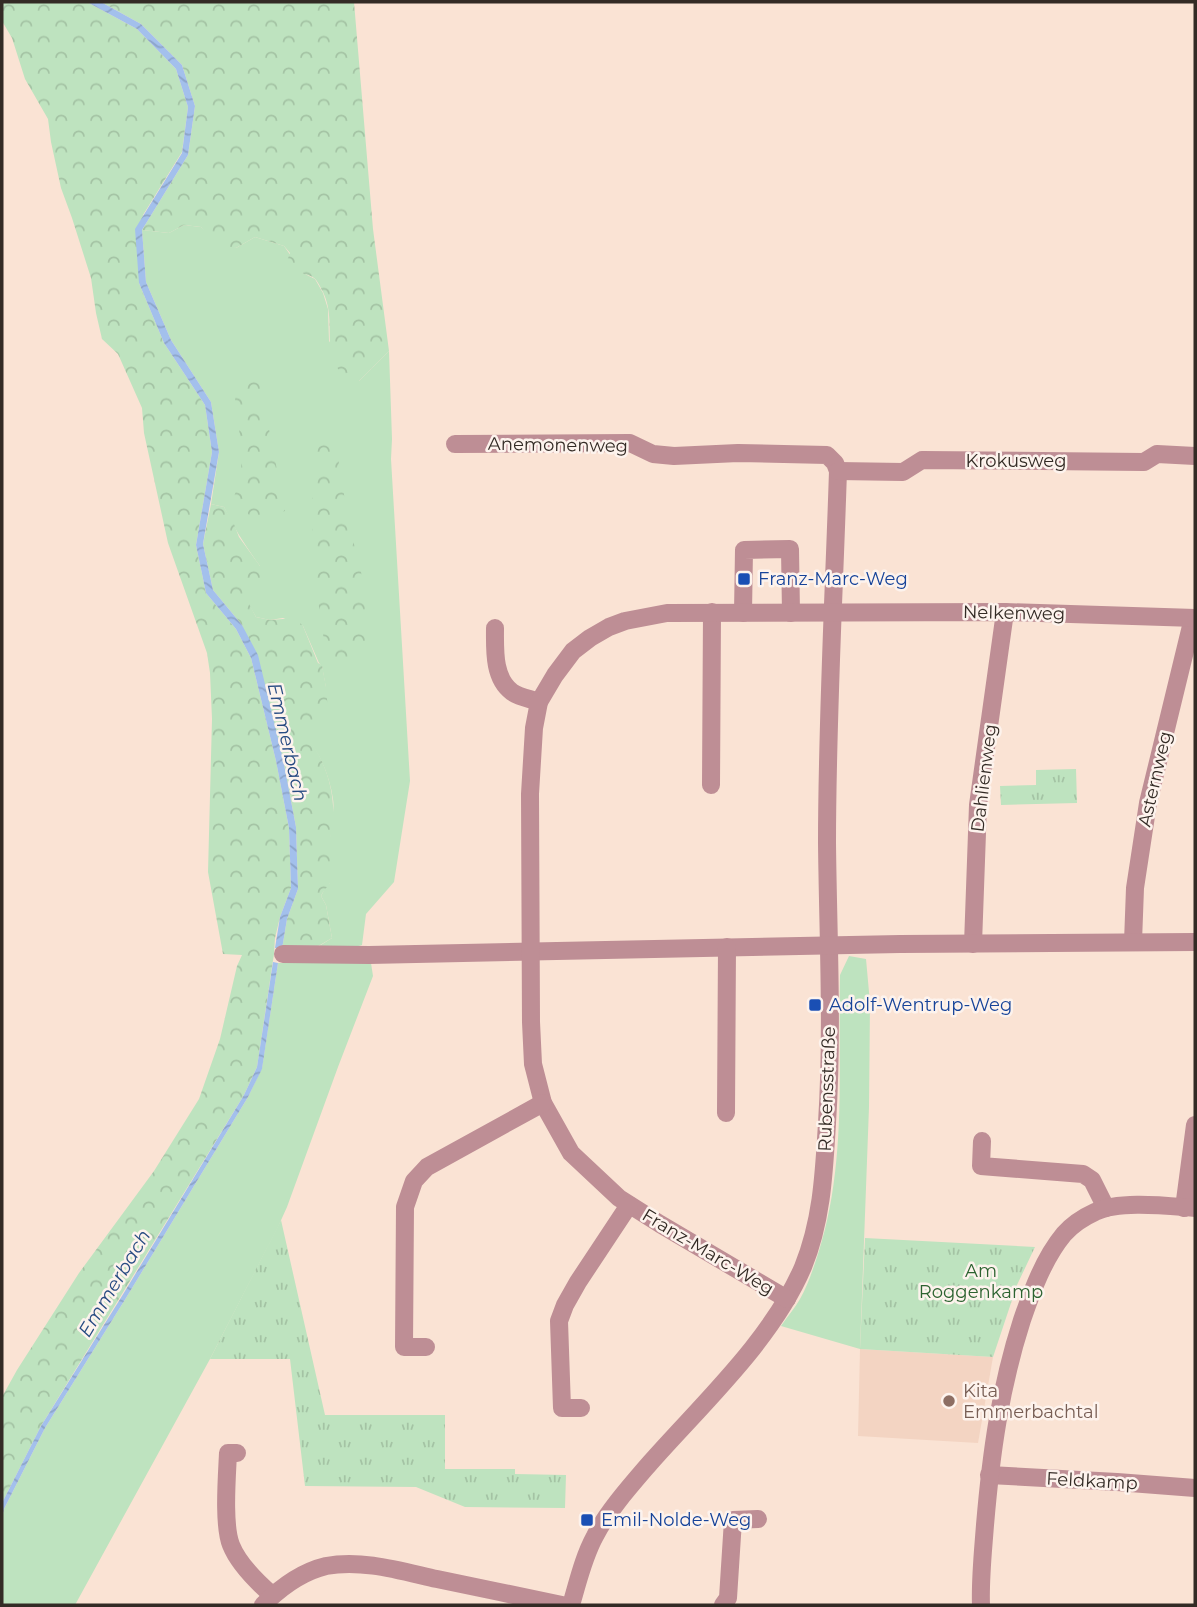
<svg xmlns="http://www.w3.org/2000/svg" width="1197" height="1607" font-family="Montserrat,sans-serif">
<defs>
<pattern id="forest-crowns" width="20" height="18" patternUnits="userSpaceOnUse" patternTransform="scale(1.75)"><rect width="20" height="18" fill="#bee3bf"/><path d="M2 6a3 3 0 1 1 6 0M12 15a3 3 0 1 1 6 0" fill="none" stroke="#a4c3a4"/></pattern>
<pattern id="park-tufts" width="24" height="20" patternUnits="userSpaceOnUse" patternTransform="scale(1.75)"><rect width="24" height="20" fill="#bee3bf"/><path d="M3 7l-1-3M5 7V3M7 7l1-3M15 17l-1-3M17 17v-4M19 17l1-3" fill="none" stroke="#a4c3a4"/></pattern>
<pattern id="water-waves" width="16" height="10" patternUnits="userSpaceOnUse" patternTransform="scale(1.75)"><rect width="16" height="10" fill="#a3c0ec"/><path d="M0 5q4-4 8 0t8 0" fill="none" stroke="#8da5ca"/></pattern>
</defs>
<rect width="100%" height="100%" fill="#fae3d4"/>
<path fill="#f3d4c2" d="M860,1349l133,8 -15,86 -120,-7z"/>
<g fill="#bee3bf">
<path d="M184,225l17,2 5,5 30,16 19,-11 29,9 19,27 12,6 8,14 5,16 1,32 30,40 30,-30 3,88 -1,20 19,322 -16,101 -28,32 -4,31 -10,3h-36l16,-10 -6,-33 -5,-9 5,-10 4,-3c0,-15 0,-30 0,-45 0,-13 5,-26 3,-39 -3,-21 -12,-44 -26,-61l1,-13 18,-37 -4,-22 -3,-3 -16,-37 -20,-8 -13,2 -14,-3 -11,-19 15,-32c-14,-19 -26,-38 -36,-59l-13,-3 8,-52 -8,-50 -40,-62 -25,-58 -4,-52 27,3z"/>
<path d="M849,956l17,3 4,44 -1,104 -9,242 -79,-23c6,-9 14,-18 19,-27 8,-14 13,-30 18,-45 29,-90 20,-185 22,-279z"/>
<path d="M278,963h93l2,13 -35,91 -51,140 -10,22 -67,130 -135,246h-73v-87l2,-9 41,-81 81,-130 122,-201 14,-29z"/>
</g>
<g fill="url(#forest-crowns)">
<path d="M2,2h85l50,27 39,40 12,38 -6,45 -39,63 -4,68 25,60 41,62 7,47 -16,93 10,48 30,36 15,29 25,103 13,67 2,60 -11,29 -5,21 -1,16 -17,113 -13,28 -203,331 -39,77v-106l15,-27 62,-97 75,-102 45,-72 21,-60 17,-73 5,-11 -19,-1 -15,-82 4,-153 -2,-46 -3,-20 -39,-110 -24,-110 -2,-25 -24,-54 -16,-15 -6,-26 -5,-35 -19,-60 -11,-30 -10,-46 -3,-23 -23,-40 -13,-41 -10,-17z"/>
<path d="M101,2h253l19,227 16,122 -30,30 -8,1c-35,-27 -12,-56 -28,-90 -2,-3 -5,-11 -9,-14 -2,-2 -6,-3 -10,-4 -6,-4 -11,-8 -17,-13l3,-8 -6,-7 -29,-9 -19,11 -22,-4 -13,-17 -17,-2 -15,8 -27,-3 46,-75 7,-49 -13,-41 -41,-41z"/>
<path d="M251,371l9,12 25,128c-11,3 -19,9 -29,12 -9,-8 -12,-18 -22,-26 3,-9 6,-19 7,-28 4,-30 -10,-60 -5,-90z"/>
<path d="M329,431c16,15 9,30 8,49l6,8 7,46 9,23 9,66 1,32c-15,8 -27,8 -42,6l-13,-88 -2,-44v-32l7,-34 -4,-9 1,-14z"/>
<path d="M211,504l13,3 10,17 5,13 21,29 4,9 -11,21 -7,2 10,19 14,3 25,-2 8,8 15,37 4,2 4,22 3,36 -20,2 -1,13c17,22 27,53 25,81 -1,9 -3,18 -3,27 1,11 7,22 3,32 -3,7 -9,11 -12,18l5,9 6,33 -17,10 -33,1 5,-30 11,-30 -2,-62 -13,-68 -41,-134 -29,-35 -10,-46z"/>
</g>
<g fill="url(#park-tufts)">
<path d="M1076,769l1,34 -76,2 -1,-19 36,-1v-15z"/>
<path d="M281,1220l44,195h120v54h70v5l51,1 -1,33 -100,-1 -49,-20 -111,-1 -15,-127h-80z"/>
<path d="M865,1238l170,9 -18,38 -24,72 -133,-8z"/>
</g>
<g fill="url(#water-waves)">
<path d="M87,2h14l40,22 41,41 13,41 -7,49 -46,75 4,52 25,58 40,62 8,50 -16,92 10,46 29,35 16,30 25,104 13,68 2,62 -11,30 -5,30 -7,-1 5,-31 11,-29 -2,-60 -13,-67 -25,-103 -15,-29 -30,-36 -10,-48 16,-93 -7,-47 -41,-62 -25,-60 -4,-54 47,-76 6,-46 -12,-38 -39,-40z"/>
<path d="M273,962l5,1 -16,106 -14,28 -122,201 -81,130 -41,81 -2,9v-15l39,-77 81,-130 122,-201 13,-28z"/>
</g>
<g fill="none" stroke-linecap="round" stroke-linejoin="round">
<g stroke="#be8e95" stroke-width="18">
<path d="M455,444l175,-1 23,11 21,2 64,-3 89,2 8,8 3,8c-4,124 -11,248 -11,372 1,93 6,187 0,280 -3,50 -5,97 -24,144 -31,73 -101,137 -153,196 -18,21 -43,49 -55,73 -12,22 -17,46 -24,69"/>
<path d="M838,471l65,1 19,-12 222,2 13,-8 38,2"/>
<path d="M743,613l1,-63 46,-1 1,64"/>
<path d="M495,628c0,21 -2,50 17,64 7,5 19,7 27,10"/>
<path d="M711,785l1,-173"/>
<path d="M1133,942l2,-54 13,-85 45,-185"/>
<path d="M973,944l5,-139 27,-193"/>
<path d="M283,954l86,1 531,-11 295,-2"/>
<path d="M726,1113l1,-166"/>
<path d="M982,1141l-1,25 102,8 9,6 14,28"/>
<path d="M1184,1208l11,-83"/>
<path d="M787,1299l-127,-75 -41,-26 -48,-45 -28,-50 -10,-39 -2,-42 -1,-228 4,-66 5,-26 16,-27 18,-24 17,-13 19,-11 16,-6 42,-8 338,-1 190,6"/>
<path d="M426,1347h-22l1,-140 9,-26 13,-14 116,-64"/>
<path d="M581,1408h-19l-3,-87 6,-16 13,-23 51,-77"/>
<path d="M237,1453h-9c-1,23 -5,72 3,92 8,20 26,37 41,50"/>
<path d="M989,1475l128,7 78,6"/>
<path d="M263,1605c17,-17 38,-33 63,-39 36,-7 75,5 111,13 42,9 83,17 125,26"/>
<path d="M723,1605l5,-7 5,-78 25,-1"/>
<path d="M981,1605c-1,-26 2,-53 4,-80 6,-71 15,-137 37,-205 10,-29 22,-62 42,-86 8,-9 20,-17 31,-22 24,-12 73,-6 100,-4"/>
</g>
</g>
<g fill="#1a4fb4" stroke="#fdf3ed" stroke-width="2.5">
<rect x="737" y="572" width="14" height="14" rx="3.5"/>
<rect x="808" y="998" width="14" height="14" rx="3.5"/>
<rect x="580" y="1513" width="14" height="14" rx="3.5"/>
</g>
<circle fill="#8d6e63" stroke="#fdf3ed" stroke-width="2.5" cx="949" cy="1401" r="7"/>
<g text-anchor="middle" stroke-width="5" stroke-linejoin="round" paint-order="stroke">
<g font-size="18" fill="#332b25" stroke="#fdf3ed">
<text transform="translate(558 445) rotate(1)" y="6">Anemonenweg</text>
<text x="1016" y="467">Krokusweg</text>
<text transform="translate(1014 613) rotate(1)" y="6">Nelkenweg</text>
<text transform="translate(984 778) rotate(-83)" y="6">Dahlienweg</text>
<text transform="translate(1155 779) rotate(-77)" y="6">Asternweg</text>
<text transform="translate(827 1089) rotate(-88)" y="6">Rubensstraße</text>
<text transform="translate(708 1252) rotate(31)" y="6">Franz-Marc-Weg</text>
<text transform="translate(1092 1481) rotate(3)" y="6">Feldkamp</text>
</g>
<g font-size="18" fill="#164399" stroke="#fdf3ed" text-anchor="start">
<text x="758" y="585">Franz-Marc-Weg</text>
<text x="829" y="1011">Adolf-Wentrup-Weg</text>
<text x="601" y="1526">Emil-Nolde-Weg</text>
</g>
<g font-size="18" fill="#2c6330" stroke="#fdf3ed">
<text x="981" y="1277">Am<tspan x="981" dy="21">Roggenkamp</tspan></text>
</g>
<g font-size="18" fill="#785e54" stroke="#fdf3ed" text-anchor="start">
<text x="963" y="1397">Kita<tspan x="963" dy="21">Emmerbachtal</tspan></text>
</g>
<g font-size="19" font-style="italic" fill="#274b82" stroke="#fdf3ed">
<text transform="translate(288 742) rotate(77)" y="7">Emmerbach</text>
<text transform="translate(114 1283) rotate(-59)" y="7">Emmerbach</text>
</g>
</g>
<rect width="1197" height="1607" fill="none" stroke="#332b25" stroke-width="7"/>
</svg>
